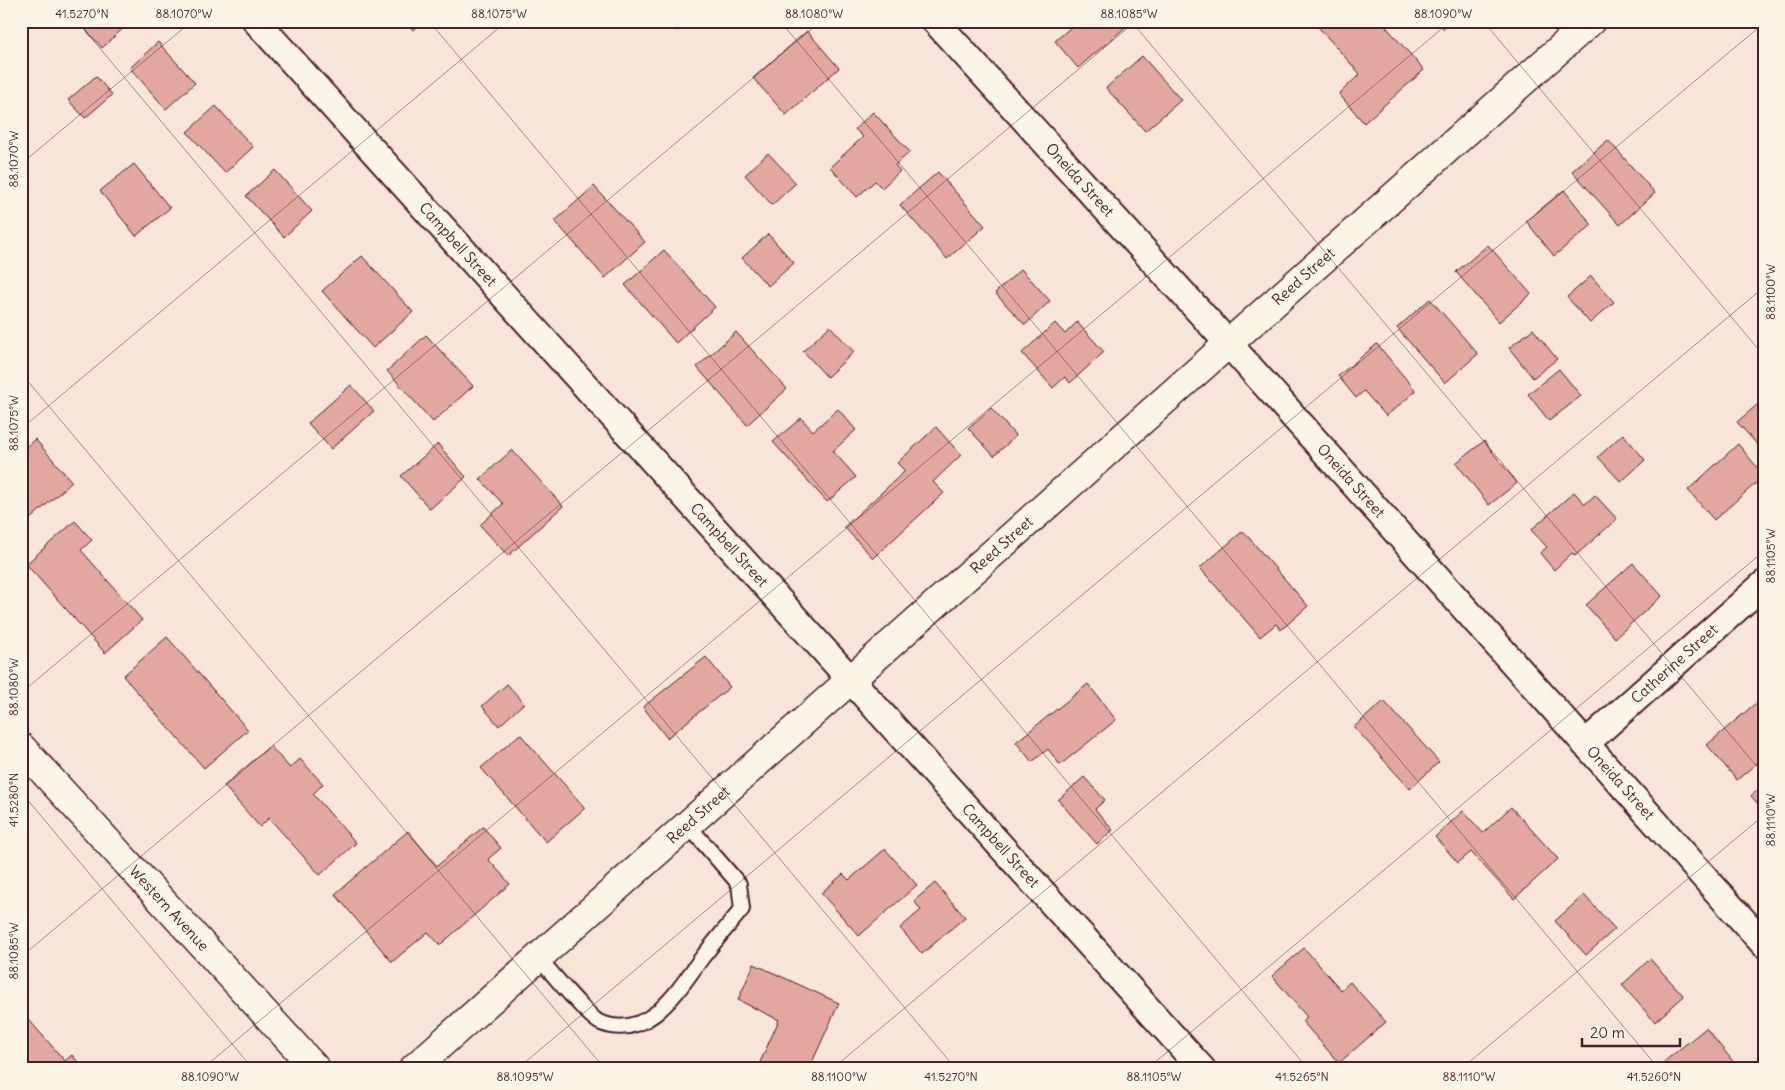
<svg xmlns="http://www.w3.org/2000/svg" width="1785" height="1090" font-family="Delius,sans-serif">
<rect width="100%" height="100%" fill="#f7e5d7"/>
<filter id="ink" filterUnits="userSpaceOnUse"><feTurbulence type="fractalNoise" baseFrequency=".02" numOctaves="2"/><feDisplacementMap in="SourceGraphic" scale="10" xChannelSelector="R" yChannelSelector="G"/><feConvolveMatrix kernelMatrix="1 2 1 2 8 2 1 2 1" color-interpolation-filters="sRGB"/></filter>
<g filter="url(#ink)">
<g fill="#e2a7a0" stroke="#4a1f2b">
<path d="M78,21h51l1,1 -28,26z"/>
<path d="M405,21h17l-9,9z"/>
<path d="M669,21h20l-12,10z"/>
<path d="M1078,21h45l4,5 -49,42 -23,-27z"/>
<path d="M1313,21h68l43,49 -60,53 -25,-29 21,-20z"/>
<path d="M1437,21h16l-9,8z"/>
<path d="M807,31l32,37 -53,47 -33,-37z"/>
<path d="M158,42l37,41 -29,26 -36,-41z"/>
<path d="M1142,56l39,44 -36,31 -39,-43z"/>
<path d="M96,76l16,19 -27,23 -17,-18z"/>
<path d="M216,106l37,41 -28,26 -38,-41z"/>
<path d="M873,112l37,40 -15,13 5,6 -18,17 -7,-7 -18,16 -27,-30 33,-30 -8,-8z"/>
<path d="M1608,140l47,53 -35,32 -48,-54z"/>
<path d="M768,153l28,30 -24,22 -27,-30z"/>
<path d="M134,164l36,44 -34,28 -36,-45z"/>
<path d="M275,170l37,41 -28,26 -38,-41z"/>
<path d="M938,172l47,54 -38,33 -47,-54z"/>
<path d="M594,186l51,56 -40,36 -50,-57z"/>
<path d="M1564,190l28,35 -38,31 -28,-35z"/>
<path d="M768,234l26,29 -26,23 -26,-28z"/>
<path d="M1488,245l43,49 -32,28 -43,-50z"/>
<path d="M664,250l51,57 -39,36 -51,-58z"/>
<path d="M362,256l51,56 -40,36 -51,-57z"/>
<path d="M1021,269l29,32 -25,24 -30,-32z"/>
<path d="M1591,276l23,26 -24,21 -23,-26z"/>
<path d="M1430,299l48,55 -33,29 -48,-55z"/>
<path d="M1077,322l27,30 -34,31 -5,-6 -12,11 -31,-35 33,-30 10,11z"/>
<path d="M830,326l24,26 -27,25 -24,-26z"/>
<path d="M1533,329l24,30 -24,19 -24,-30z"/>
<path d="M736,332l51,57 -40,36 -50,-58z"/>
<path d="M426,335l47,51 -40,36 -46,-51z"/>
<path d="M1377,344l39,47 -30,25 -22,-25 -8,7 -18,-22z"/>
<path d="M1559,369l22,27 -32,25 -21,-27z"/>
<path d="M351,385l23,26 -43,38 -23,-26z"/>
<path d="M1764,399v53l-27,-30z"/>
<path d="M991,408l25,28 -22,20 -26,-28z"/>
<path d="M838,409l18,21 -23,21 23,26 -29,25 -54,-60 28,-24 12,13z"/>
<path d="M936,427l25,28 -28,27 11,11 -71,65 -29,-31 61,-56 -8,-8z"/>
<path d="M1623,434l22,26 -24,22 -23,-25z"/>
<path d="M35,439l37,43 -51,45v-76z"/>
<path d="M1484,441l33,42 -28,22 -33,-42z"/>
<path d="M438,444l28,33 -36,32 -29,-33z"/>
<path d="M1738,444l26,32 -50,44 -26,-30z"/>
<path d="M512,450l51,56 -55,50 -28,-31 23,-21 -23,-25z"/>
<path d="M1574,492l11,12 10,-9 22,24 -42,37 -3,-3 -18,17 -14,-17 7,-6 -16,-17z"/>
<path d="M75,521l17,19 -11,10 61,70 -37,33 -79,-89z"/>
<path d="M1243,531l65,75 -27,24 -5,-6 -16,13 -60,-69z"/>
<path d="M1633,563l29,33 -47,42 -29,-33z"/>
<path d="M167,637l81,93 -44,38 -81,-92z"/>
<path d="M706,657l24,30 -63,51 -24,-31z"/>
<path d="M507,684l17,19 -25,23 -17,-20z"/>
<path d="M1088,684l28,36 -56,45 -12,-16 -16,13 -16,-20z"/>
<path d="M1764,696v61l-27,23 -30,-35z"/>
<path d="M1384,701l55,61 -29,27 -56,-62z"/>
<path d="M520,734l65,74 -39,34 -65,-74z"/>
<path d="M270,746l20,22 10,-9 23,25 -10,10 43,49 -36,32 -51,-57 -9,9 -36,-41z"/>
<path d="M1084,777l21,23 -10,9 18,21 -16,14 -39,-44z"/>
<path d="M1764,784v27l-13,-15z"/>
<path d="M1511,807l47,52 -44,40 -43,-47 -13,11 -23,-26 28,-26 20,22z"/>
<path d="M483,827l18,21 -13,11 22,25 -70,61 -12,-13 -36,30 -57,-68 73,-63 29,35z"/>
<path d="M885,849l32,36 -58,51 -38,-43 22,-19 6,6z"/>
<path d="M935,883l30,34 -43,37 -22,-26 21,-18 -7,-9z"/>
<path d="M1584,895l31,34 -29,26 -31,-34z"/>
<path d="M1304,948l37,42 9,-8 36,40 -47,41 -37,-42 5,-4 -35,-41z"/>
<path d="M1650,959l34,37 -29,26 -33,-37z"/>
<path d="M754,964l85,39 -30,66h-52l22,-49 -41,-20z"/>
<path d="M21,1011l44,50 7,-6 12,14h-60l-3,-3z"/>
<path d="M1706,1028l33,41h-76l-3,-4z"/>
</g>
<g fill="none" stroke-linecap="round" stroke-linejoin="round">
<g stroke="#4a1f2b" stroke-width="18">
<path id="lane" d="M538,957c10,12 53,63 63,66 48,18 77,-33 100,-64 13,-17 28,-34 41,-50l-3,-25 -52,-60"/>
</g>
<g stroke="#4a1f2b" stroke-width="30">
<g id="street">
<path id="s1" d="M256,21l946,1048"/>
<path id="s2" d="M935,21l293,322 536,601"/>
<path id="s3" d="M1585,744l179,-160"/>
</g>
</g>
<g stroke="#4a1f2b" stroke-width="31">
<g id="secondary">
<path id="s4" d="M21,747l295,322"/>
<path id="s5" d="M413,1069l1178,-1048"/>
</g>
</g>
<use href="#lane" stroke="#fcf5e5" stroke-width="14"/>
<use href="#street" stroke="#fcf5e5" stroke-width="26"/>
<use href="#secondary" stroke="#fcf5e5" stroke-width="28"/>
</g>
</g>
<path fill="none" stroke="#4a1f2b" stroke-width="1" stroke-opacity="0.45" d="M77,21l879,1048M429,21l879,1048M780,21l879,1048M1131,21l633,754M1483,21l281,335M21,164l171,-143M21,373l584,696M21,429l486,-408M21,693l800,-672M21,792l232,277M21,957l1115,-936M202,1069l1249,-1048M517,1069l1247,-1046M832,1069l932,-782M1147,1069l617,-518M1461,1069l303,-254"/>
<g text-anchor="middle" stroke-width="5" stroke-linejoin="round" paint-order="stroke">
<g font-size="15" fill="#4a1f2b" stroke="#fcf5e5">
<text dy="5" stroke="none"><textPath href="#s2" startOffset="215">Oneida Street</textPath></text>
<text dy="5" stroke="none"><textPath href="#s1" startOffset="301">Campbell Street</textPath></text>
<text dy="5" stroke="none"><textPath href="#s5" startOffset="1192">Reed Street</textPath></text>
<text dy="5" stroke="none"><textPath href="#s2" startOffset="620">Oneida Street</textPath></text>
<text dy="5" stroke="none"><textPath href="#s1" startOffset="706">Campbell Street</textPath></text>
<text dy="5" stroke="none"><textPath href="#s5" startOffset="788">Reed Street</textPath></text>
<text dy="5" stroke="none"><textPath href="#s3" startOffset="120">Catherine Street</textPath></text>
<text dy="5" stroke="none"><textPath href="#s2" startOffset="1025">Oneida Street</textPath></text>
<text dy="5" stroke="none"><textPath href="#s5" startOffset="382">Reed Street</textPath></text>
<text dy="5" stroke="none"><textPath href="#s1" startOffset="1111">Campbell Street</textPath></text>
<text dy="5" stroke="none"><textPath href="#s4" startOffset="219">Western Avenue</textPath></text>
</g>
</g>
<rect width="1785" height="1090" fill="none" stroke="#fcf5e5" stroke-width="55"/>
<path d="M1582 1038v8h98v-8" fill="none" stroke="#4a1f2b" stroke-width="2.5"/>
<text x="1590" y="1038" font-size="15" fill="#4a1f2b" stroke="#fcf5e5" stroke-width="4" paint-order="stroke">20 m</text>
<rect x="28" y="28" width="1730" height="1034" fill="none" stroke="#4a1f2b" stroke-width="2"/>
<g font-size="12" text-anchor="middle" fill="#4a1f2b">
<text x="82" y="18">41.5270°N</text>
<text x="184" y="18">88.1070°W</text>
<text x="499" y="18">88.1075°W</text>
<text x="814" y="18">88.1080°W</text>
<text x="1129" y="18">88.1085°W</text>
<text x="1443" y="18">88.1090°W</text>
<text transform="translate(14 159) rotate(-90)" y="4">88.1070°W</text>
<text transform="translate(1771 292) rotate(-90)" y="4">88.1100°W</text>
<text transform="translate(14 423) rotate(-90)" y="4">88.1075°W</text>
<text transform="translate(1771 556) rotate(-90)" y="4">88.1105°W</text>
<text transform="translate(14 687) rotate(-90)" y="4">88.1080°W</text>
<text transform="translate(14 800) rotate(-90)" y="4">41.5280°N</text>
<text transform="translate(1771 820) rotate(-90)" y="4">88.1110°W</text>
<text transform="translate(14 951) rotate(-90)" y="4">88.1085°W</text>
<text x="210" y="1081">88.1090°W</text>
<text x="525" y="1081">88.1095°W</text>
<text x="839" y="1081">88.1100°W</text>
<text x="951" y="1081">41.5270°N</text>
<text x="1154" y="1081">88.1105°W</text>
<text x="1302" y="1081">41.5265°N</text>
<text x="1469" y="1081">88.1110°W</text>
<text x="1654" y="1081">41.5260°N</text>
</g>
</svg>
